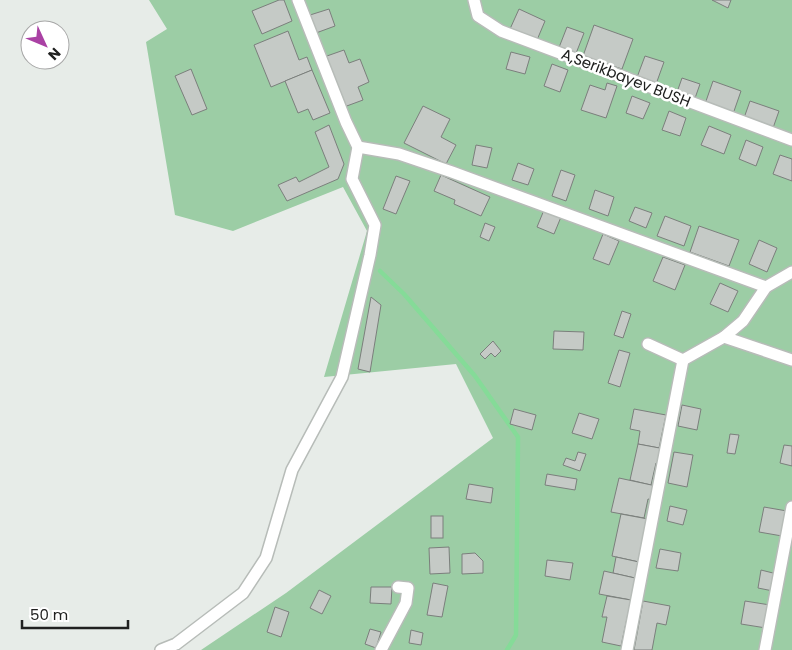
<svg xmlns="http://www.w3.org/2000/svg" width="792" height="650" font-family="Poppins,sans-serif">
<rect width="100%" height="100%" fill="#e7ece8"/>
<path fill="#9ccda5" d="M149,0h643v650h-591l85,-57 207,-155 -37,-74 -132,13 43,-146 -24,-44 -110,44 -58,-16 -29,-173 21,-13z"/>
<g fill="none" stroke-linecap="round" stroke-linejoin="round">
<path stroke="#85db98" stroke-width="4.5" d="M380,271l24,23 71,82 43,61 -2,198 -9,15"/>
</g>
<g fill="#c5cac6" stroke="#7b7f7c">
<path d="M279,0h5l8,21 -30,13 -10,-23z"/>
<path d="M712,0h19l-3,8z"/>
<path d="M329,9l6,17 -19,7 -6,-18z"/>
<path d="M519,9l26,12 -8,19 -27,-11z"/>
<path d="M594,25l39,14 -11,30 -39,-13z"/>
<path d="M567,27l17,6 -9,23 -17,-6z"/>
<path d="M288,31l11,29 8,-3 5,13 -41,17 -17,-42z"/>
<path d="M344,50l5,13 11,-4 9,23 -11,5 5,13 -19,7 -20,-50z"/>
<path d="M511,52l19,5 -5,17 -19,-5z"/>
<path d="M645,56l19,6 -9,25 -19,-7z"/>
<path d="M552,64l16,6 -8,22 -16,-6z"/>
<path d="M191,69l16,40 -15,6 -17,-39z"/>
<path d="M312,70l18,43 -17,7 -5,-11 -10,4 -13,-32z"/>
<path d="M682,78l18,6 -6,17 -18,-6z"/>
<path d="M713,81l28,10 -8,23 -28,-10z"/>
<path d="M607,83l10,3 -11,32 -25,-8 9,-25 15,5z"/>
<path d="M632,96l18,7 -7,16 -17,-6z"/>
<path d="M750,101l29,10 -6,17 -29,-10z"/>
<path d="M423,106l27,13 -9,18 15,8 -10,19 -42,-21z"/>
<path d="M669,111l17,7 -6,18 -18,-6z"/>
<path d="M329,125l15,39 -6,15 -51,22 -9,-16 18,-8 3,5 30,-15 -14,-35z"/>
<path d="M709,126l22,9 -7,19 -23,-9z"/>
<path d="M746,140l17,7 -7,19 -17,-7z"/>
<path d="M476,145l16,3 -5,20 -15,-3z"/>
<path d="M780,155l12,4v22l-19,-7z"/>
<path d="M518,163l16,6 -6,16 -16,-5z"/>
<path d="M561,170l14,5 -9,26 -14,-5z"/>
<path d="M441,175l49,22 -9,19 -27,-12 1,-4 -21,-9z"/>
<path d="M396,176l14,5 -14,33 -13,-5z"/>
<path d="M595,190l19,7 -6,19 -19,-7z"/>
<path d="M635,207l17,6 -6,15 -17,-7z"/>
<path d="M544,210l17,7 -7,17 -17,-7z"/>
<path d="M665,216l26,10 -7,20 -27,-10z"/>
<path d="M485,223l10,4 -6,14 -9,-4z"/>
<path d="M699,226l40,14 -10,26 -39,-14z"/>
<path d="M603,234l16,7 -10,24 -16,-6z"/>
<path d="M759,240l18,8 -10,24 -18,-8z"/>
<path d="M663,257l22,8 -10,25 -22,-9z"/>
<path d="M720,283l18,8 -10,21 -18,-8z"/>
<path d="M371,297l10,8 -11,67 -12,-3z"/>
<path d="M622,311l9,3 -8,24 -9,-3z"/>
<path d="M554,331l30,1 -1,18 -30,-1z"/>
<path d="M493,341l8,10 -6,6 -4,-4 -6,6 -5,-5z"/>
<path d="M619,350l11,3 -10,34 -12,-4z"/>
<path d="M682,405l19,4 -4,21 -19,-4z"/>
<path d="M514,409l22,6 -4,15 -22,-6z"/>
<path d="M634,409l32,6 -7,33 -21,-4 2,-13 -10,-2z"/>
<path d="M579,413l20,6 -7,20 -20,-6z"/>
<path d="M730,434l9,1 -4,19 -8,-1z"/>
<path d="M638,444l27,5 -3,15 -6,-1 -5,22 -21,-5z"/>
<path d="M784,445l8,1v20l-12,-3z"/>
<path d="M578,452l8,2 -6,17 -17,-6 3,-7 9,3z"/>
<path d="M674,452l19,3 -6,32 -19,-4z"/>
<path d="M547,474l30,5 -2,11 -30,-5z"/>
<path d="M619,478l37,8 -3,14 -5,-1 -4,19 -33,-6z"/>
<path d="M469,484l24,4 -2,15 -25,-4z"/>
<path d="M670,506l17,4 -4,15 -16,-4z"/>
<path d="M764,507l23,4 -5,25 -23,-4z"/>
<path d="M621,514l27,5 -9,43 -27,-6z"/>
<rect x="431" y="516" width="12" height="22"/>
<path d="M449,547l1,26 -20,1 -1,-26z"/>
<path d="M660,549l21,4 -3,18 -22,-3z"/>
<path d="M475,553l8,8v12l-21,1v-20z"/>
<path d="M616,557l23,5 -4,16 -22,-5z"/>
<path d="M547,560l26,3 -3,17 -25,-4z"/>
<path d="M761,570l16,4 -4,17 -15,-3z"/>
<path d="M604,571l31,7 -4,22 -32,-6z"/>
<path d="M433,583l15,3 -6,31 -15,-2z"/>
<path d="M371,587h21l-1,17 -21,-1z"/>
<path d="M319,590l12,6 -9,18 -12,-6z"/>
<path d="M607,596l24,4 -10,46 -19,-4 5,-25h-5z"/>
<path d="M643,601l27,5 -4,19 -9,-2 -5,27h-18z"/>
<path d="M745,601l25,4 -4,23 -25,-4z"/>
<path d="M275,607l14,5 -8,25 -14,-5z"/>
<path d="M370,629l11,3 -5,16 -11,-4z"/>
<path d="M411,630l12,3 -2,12 -12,-2z"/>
</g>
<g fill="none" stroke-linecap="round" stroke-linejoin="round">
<g stroke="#b7bcb8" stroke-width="14">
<g id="minor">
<path d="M474,0l4,16 23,15 291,109"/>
<path d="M358,147l41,7 53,18 314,115"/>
<path d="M724,337l19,-16 23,-34 26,-15"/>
<path d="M648,344l35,16 41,-23 68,23"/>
<path d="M161,650l15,-6 67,-51 23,-35 26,-88 50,-93 28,-122 5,-30 -23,-46 6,-32 -12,-25 -48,-122"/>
<path d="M381,650l25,-47 2,-15 -10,-1"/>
<path d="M627,650l56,-290"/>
<path d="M765,650l27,-143"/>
</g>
</g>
<use href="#minor" stroke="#fff" stroke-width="11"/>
</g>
<g text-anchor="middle" stroke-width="5" stroke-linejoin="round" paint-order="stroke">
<g font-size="15" fill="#202120" stroke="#fff">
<text transform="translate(626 78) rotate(21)" y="5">A,Serikbayev BUSH</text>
</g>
</g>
<g transform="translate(45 45) rotate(134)"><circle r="24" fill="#ffffff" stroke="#a6a6a6"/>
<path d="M0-4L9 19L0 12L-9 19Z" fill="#aa41a4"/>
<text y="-8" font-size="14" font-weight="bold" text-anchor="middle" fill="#202120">N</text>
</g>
<path d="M22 620v8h106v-8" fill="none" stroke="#202120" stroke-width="2.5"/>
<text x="30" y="620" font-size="15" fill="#202120" stroke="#ffffff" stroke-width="4" paint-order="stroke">50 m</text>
</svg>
